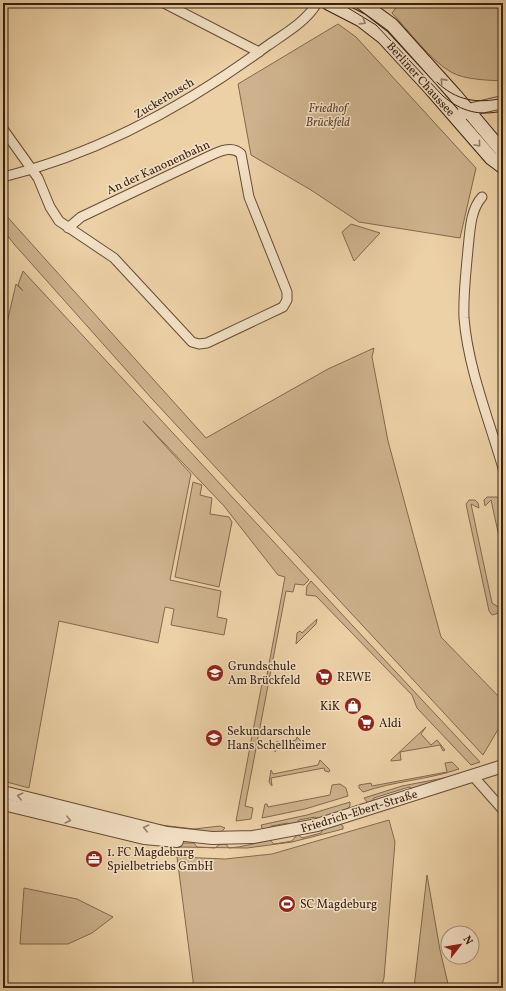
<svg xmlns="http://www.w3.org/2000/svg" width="506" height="991" font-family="Vollkorn,serif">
<rect width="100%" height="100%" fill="#ecd0a6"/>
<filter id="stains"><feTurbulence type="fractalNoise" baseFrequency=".005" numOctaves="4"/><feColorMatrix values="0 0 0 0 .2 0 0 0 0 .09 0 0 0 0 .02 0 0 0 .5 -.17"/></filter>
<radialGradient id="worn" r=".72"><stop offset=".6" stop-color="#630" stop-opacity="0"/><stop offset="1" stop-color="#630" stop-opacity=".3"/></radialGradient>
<g fill="#cdb28d" stroke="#82694f">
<path d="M395,3h108v78c-16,-1 -38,-1 -52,-9 -21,-12 -42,-41 -59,-59l6,-8z"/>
<path d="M338,24l18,13 120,131 -16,70 -101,-16 -48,-32 -60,-35 -13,-71z"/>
<path d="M3,212l203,226 122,-69 46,-21 -2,9 16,84 53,196 62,64v20l-20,34 -330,-355 -139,-156 -11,-14z"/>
<path d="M351,224l29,9 -26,28 -12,-29z"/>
<path d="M23,271l286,309 -5,5 -9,-1 -2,8 -7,-1 -41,215 8,2 -2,11 -15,2 27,-143 4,-3 18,-98 -7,-2 -54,-69 -81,-85 48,53 -21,106 51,11 -4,26 10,2 -3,16 -53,-10 3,-16 -9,-2 -7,36 -99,-22 -30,167 -26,-7v-441l13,-56 7,7 -5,-6z"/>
<path d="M193,482l9,3 -2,10 12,3 -2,16 19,3 3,5 -13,65 -44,-10z"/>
<path d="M487,497h10l5,5 1,53 -12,-55 -6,6 -1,-6z"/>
<path d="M469,500h6l3,3 1,5 -8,-4 21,99 8,5 -1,5 -7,2 -3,-4 -23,-107z"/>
<path d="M311,581l169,181 -9,3 -54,-57 -5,-13 -96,-99 -10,-1 1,-9z"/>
<path d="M317,619l-1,5 -20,20 1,-11 3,-2 2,2z"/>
<path d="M426,727l-5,7 10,11 6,-5 8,10 -2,1 -3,-6 -40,7 1,8 -10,1v-1z"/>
<path d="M297,737l8,8v1l-3,-3 -26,5 -1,4 2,-11 3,2 16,-3z"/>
<path d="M320,760l10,10 -1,2 -4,-1 -1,-3 -53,10 1,8 -3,-4 2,-12 2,4 45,-9z"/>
<path d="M452,762l7,7c-32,11 -65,12 -96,23l-4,-4v-3l12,-2 1,3 75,-14 -2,-9z"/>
<path d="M449,777l-36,12 -4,-2 -35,11 -2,4 -4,1 -4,-5 38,-12z"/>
<path d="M340,784l6,4 2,8 -43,13 -43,9 3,-14h2l1,3 62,-12 2,-10z"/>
<path d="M350,802v4l-4,4 -27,9 -4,-2 -16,3 -3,5 -4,1 -4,-3 -17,3 -4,4 -5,-2 -1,-3 46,-10z"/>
<path d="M389,820l6,22 -11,136 -3,10h-187l-17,-131 48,2 47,-5z"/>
<path d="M340,824l3,2v3l-51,13 -45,6 -69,-1 4,-4h12l3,4 18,1 5,-4h6l3,4c15,-1 26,-5 41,-8l4,4 18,-3 4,-5 3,-1 3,3 19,-5 2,-4z"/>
<path d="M160,825l34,4 26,-3 5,2 -5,5 -49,-4z"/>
<path d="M427,875l13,75 9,38h-35z"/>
<path d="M24,888l53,11 36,18 -21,16 -24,11h-48z"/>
</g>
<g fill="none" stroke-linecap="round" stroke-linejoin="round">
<g stroke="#654c36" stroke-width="11">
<g id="minor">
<path d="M164,3l95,49"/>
<path d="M3,129l35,49 12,29 9,14 55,37 78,84 7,2 8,-1 76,-36 4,-7v-8l-38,-95 -8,-43c-10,-10 -25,-1 -36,4l-124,59 -13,11"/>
<path d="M3,177c97,-24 184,-72 264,-131 17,-12 39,-24 50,-43"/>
<path d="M482,197c-12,13 -12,35 -14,52 -2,23 -5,46 -4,69 4,50 25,102 39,150"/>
<path d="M473,776l30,34"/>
</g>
</g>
<g stroke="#654c36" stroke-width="14">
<g id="tertiary">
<path d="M461,115l7,-5 35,-8"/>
<path d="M3,792l164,41 45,5 41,-1 64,-12 186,-59"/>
<path d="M3,804l141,34 33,3"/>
</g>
</g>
<g stroke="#382011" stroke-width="15">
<g id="secondary">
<path d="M328,3l33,17 22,17 48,52 60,69 12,9"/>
<path d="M362,3l30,22 63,70 48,57"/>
</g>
</g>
<use href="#minor" stroke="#f3e0c5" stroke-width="9"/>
<use href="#tertiary" stroke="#f3e0c5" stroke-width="12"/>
<use href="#secondary" stroke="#f3e0c5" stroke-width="13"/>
<g stroke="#382011" stroke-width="1">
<path d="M340,3l36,22 67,71c19,16 36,20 60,15"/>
<path d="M437,82c19,19 41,22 66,16"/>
</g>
</g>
<defs><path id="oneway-chevron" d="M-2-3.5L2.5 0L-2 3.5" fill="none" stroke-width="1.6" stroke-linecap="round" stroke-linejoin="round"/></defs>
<g stroke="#96806b">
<use href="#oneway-chevron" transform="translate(363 22) rotate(32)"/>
<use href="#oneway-chevron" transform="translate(443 81) rotate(-132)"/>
<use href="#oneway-chevron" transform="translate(478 144) rotate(50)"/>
<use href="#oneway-chevron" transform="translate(20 796) rotate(-166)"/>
<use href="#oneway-chevron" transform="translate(68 820) rotate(14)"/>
<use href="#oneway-chevron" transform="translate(146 828) rotate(-167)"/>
</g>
<defs>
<g id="school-disc" transform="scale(0.9)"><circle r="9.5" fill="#8f2418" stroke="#f3e0c5"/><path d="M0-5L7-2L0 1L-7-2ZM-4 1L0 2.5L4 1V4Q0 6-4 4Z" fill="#fff"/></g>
<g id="supermarket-disc" transform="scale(0.9)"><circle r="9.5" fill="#8f2418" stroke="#f3e0c5"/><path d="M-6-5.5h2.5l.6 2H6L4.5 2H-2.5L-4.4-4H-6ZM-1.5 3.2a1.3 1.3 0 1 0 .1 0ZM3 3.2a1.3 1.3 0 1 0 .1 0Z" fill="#fff"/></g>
<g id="shop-disc" transform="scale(0.9)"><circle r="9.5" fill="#8f2418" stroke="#f3e0c5"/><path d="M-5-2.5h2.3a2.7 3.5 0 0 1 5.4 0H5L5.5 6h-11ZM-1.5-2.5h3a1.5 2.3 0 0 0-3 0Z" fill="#fff"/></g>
<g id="office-disc" transform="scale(0.9)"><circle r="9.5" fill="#8f2418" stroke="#f3e0c5"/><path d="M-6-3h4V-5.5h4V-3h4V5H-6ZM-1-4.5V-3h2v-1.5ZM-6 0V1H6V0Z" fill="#fff"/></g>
<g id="stadium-disc" transform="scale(0.9)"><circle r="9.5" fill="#8f2418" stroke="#f3e0c5"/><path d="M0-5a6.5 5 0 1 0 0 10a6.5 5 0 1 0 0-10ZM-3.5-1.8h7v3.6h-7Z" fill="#fff"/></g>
</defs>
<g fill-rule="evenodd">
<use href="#school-disc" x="215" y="673"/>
<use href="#supermarket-disc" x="324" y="677"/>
<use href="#shop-disc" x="353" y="706"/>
<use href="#supermarket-disc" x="366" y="723"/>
<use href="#school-disc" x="214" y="738"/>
<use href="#office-disc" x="94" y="859"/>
<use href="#stadium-disc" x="287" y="904"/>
</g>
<g text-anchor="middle" stroke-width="3" stroke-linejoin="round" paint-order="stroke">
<g font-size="12" fill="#382011" stroke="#f3e0c5">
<text transform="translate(421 79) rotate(48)" y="4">Berliner Chaussee</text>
<text transform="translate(164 98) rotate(-31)" y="4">Zuckerbusch</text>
<text transform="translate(158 167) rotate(-25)" y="4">An der Kanonenbahn</text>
<text transform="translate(359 811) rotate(-17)" y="4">Friedrich-Ebert-Straße</text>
</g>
<g font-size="12" font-style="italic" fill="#5d4430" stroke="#f3e0c5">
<text x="328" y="112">Friedhof<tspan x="328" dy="14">Brückfeld</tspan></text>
</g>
<g font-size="12" fill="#382011" stroke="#f3e0c5" text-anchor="start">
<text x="228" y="670">Grundschule<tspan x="228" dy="14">Am Brückfeld</tspan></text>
<text x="337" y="681">REWE</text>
<text x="340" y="710" text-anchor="end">KiK</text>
<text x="379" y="727">Aldi</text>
<text x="227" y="735">Sekundarschule<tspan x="227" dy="14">Hans Schellheimer</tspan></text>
<text x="107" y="856">1. FC Magdeburg<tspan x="107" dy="14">Spielbetriebs GmbH</tspan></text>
<text x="300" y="908">SC Magdeburg</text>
</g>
</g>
<rect width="506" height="991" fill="none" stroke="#ecd0a6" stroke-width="16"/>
<rect x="4" y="4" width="498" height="983" fill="none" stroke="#382011" stroke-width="2"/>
<rect x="8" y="8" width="490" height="975" fill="none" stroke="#382011"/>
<g transform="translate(460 945) rotate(59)"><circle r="19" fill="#f3e0c5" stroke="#a8937d"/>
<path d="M0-3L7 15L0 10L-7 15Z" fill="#8f2418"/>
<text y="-6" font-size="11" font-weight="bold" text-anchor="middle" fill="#382011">N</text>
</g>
<rect width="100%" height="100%" filter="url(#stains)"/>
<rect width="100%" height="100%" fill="url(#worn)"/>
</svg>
